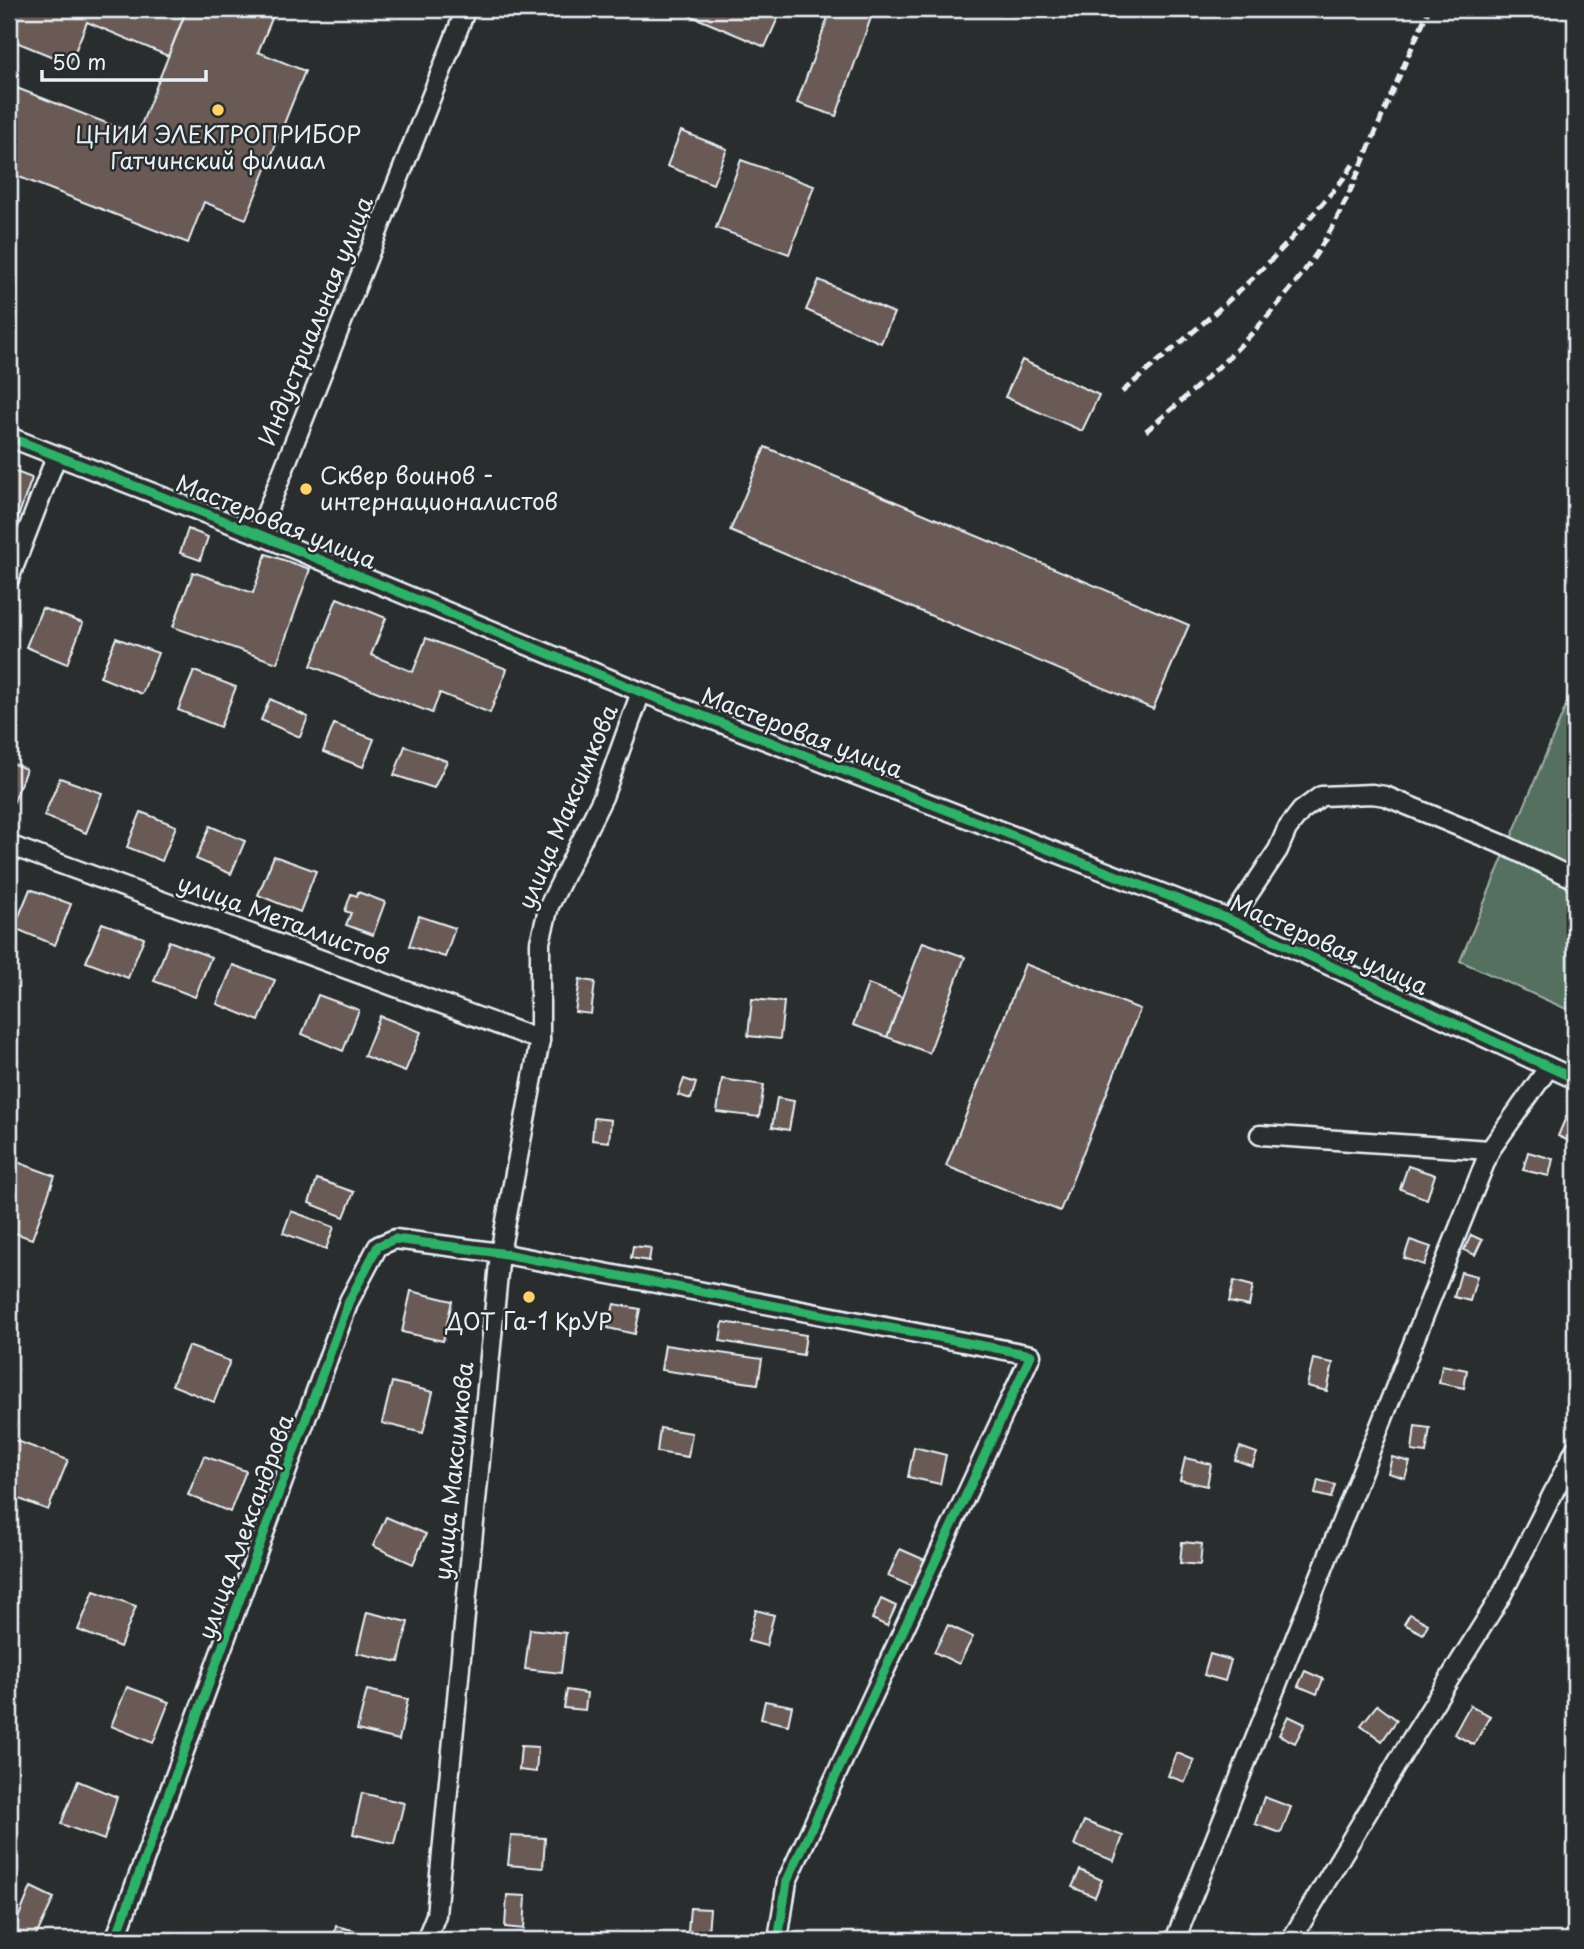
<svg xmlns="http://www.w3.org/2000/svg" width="1584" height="1949" font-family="'Playpen Sans',sans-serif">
<rect width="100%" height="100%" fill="#2a2d2e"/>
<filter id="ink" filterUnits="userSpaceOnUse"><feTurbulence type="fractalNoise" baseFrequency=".0143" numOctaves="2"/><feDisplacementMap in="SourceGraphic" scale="14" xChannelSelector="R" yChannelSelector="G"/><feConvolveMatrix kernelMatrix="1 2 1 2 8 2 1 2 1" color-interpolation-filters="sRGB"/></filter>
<g filter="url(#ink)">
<path fill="#56705e" stroke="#9fb0ab" stroke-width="2" d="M1575,684v329l-115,-52z"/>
<g fill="#6b5a54" stroke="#e8f1f8" stroke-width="2">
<path d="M13,9h153l18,7 -16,40 -81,-34 -17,42 -61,-25v-20z"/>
<path d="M187,9h89l-18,43 47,19 -59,148 -42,-17 -16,41 -179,-70v-88l128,50z"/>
<path d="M675,9h107l-17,38z"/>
<path d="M831,9h43l-38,107 -39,-13z"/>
<path d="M681,131l46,18 -14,35 -46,-18z"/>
<path d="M741,160l73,26 -25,68 -73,-26z"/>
<path d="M819,280l75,33 -13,30 -75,-33z"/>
<path d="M1022,360l77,35 -17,36 -77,-34z"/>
<path d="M765,447l424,178 -36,84 -423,-178z"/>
<path d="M11,470l21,8 -23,64v-65z"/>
<path d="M188,529l20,8 -8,23 -20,-7z"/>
<path d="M266,554l44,15 -33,94 -104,-36 20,-55 60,21z"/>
<path d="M337,598l49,20 -15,37 42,17 13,-34 81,31 -17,44 -50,-20 -8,20 -121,-47z"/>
<path d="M42,608l41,15 -16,41 -41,-17z"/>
<path d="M116,638l42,15 -16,41 -42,-17z"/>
<path d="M194,671l42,16 -16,40 -42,-17z"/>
<path d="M270,699l38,18 -8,20 -39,-17z"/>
<path d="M334,724l40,15 -11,28 -40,-15z"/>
<path d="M405,746l42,15 -13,27 -40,-13z"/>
<path d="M9,762l17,7 -12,33 -5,-2z"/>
<path d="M60,778l42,15 -16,40 -42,-17z"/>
<path d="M141,812l35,14 -14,35 -35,-14z"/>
<path d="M210,826l35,15 -14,33 -35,-15z"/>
<path d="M274,856l42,15 -16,41 -42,-17z"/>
<path d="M30,889l41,15 -16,41 -41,-17z"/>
<path d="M358,892l27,10 -12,33 -27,-10 5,-12 -6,-2 6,-17 6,2z"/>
<path d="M419,916l36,12 -10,29 -36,-11z"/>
<path d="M102,923l42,15 -16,40 -42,-16z"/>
<path d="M169,941l42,16 -16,40 -41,-16z"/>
<path d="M923,942l42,15 -36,96 -42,-16z"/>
<path d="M1025,964l115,45 -80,202 -114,-45z"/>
<path d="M233,965l42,15 -16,41 -42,-17z"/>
<path d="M580,979l15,3 -4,32 -16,-2z"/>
<path d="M868,984l34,13 -15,40 -34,-12z"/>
<path d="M318,995l41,15 -16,41 -41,-17z"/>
<path d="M752,999l32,3 -4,37 -32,-3z"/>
<path d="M380,1016l41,16 -16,40 -41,-16z"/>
<path d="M684,1079l12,4 -5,16 -13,-4z"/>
<path d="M722,1079l42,6 -5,32 -42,-5z"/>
<path d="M777,1098l17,3 -5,29 -17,-3z"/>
<path d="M1566,1117l9,5v22l-17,-8z"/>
<path d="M594,1118l17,2 -2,22 -17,-2z"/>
<path d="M1528,1152l25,7 -4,17 -26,-6z"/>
<path d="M9,1159l46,17 -23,63 -23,-8z"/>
<path d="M1408,1166l27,9 -8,24 -27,-10z"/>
<path d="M317,1179l37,13 -10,25 -35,-14z"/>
<path d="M291,1211l43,16 -8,22 -43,-16z"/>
<path d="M1471,1235l11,5 -7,15 -11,-5z"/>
<path d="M1410,1240l21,7 -7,18 -20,-7z"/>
<path d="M633,1246l18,2 -2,13 -18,-3z"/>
<path d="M1572,1270h3v22h-5z"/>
<path d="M1461,1272l16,4 -7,25 -16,-4z"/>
<path d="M1234,1281l19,5 -4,20 -20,-4z"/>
<path d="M411,1291l41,10 -9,40 -41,-9z"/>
<path d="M614,1304l26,5 -5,25 -27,-6z"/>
<path d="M723,1322l83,13 -3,20 -83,-14z"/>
<path d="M665,1345l97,14 -4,25 -97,-14z"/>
<path d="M188,1346l42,15 -16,41 -42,-17z"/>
<path d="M1313,1359l20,4 -6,28 -20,-5z"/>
<path d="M1442,1365l25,5 -3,18 -25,-5z"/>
<path d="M392,1382l41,10 -10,41 -41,-10z"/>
<path d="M1415,1426l15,2 -4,25 -14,-2z"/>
<path d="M660,1428l32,5 -4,24 -31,-5z"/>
<path d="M9,1438l59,22 -20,50 -39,-15z"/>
<path d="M914,1447l32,8 -6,29 -32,-7z"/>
<path d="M1240,1447l17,6 -5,13 -17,-6z"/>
<path d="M204,1456l42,15 -16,41 -42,-17z"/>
<path d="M1392,1457l18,5 -5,16 -17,-5z"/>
<path d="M1185,1458l26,6 -4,22 -27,-6z"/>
<path d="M1318,1480l17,5 -4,13 -16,-4z"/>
<path d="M386,1517l40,17 -13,30 -40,-18z"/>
<path d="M1182,1542l20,2 -2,21 -20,-2z"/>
<path d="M900,1549l25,11 -12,27 -25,-11z"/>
<path d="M94,1591l42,15 -16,41 -42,-17z"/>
<path d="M881,1599l15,7 -9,20 -15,-7z"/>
<path d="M756,1610l18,5 -8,31 -18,-5z"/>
<path d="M367,1612l41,10 -9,40 -42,-9z"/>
<path d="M1410,1614l18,10 -5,10 -19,-10z"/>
<path d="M948,1625l25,12 -14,27 -25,-12z"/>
<path d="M530,1629l36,4 -5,40 -36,-4z"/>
<path d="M1210,1654l21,6 -6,21 -21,-6z"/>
<path d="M1305,1671l18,8 -6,15 -19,-8z"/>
<path d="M127,1687l42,15 -16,41 -42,-17z"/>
<path d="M367,1690l41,9 -9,41 -42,-10z"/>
<path d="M567,1690l20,3 -2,17 -21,-2z"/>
<path d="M765,1701l27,5 -4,19 -27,-6z"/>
<path d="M1377,1705l20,15 -15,21 -21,-16z"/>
<path d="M1470,1705l20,11 -16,29 -20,-11z"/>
<path d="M1288,1716l17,8 -10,19 -16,-8z"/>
<path d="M521,1746l17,1 -2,25 -17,-2z"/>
<path d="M1177,1753l17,7 -9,22 -17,-6z"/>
<path d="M78,1781l39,16 -13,43 -43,-16z"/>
<path d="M362,1793l42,10 -10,41 -41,-10z"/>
<path d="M1264,1797l27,10 -10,26 -26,-9z"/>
<path d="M1084,1821l39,15 -9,25 -40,-16z"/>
<path d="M511,1836l34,2 -2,30 -35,-3z"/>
<path d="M1080,1870l22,10 -7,17 -23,-10z"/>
<path d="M31,1887l23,11 -20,42h-25z"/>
<path d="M507,1895l19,1 -2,33 -19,-2z"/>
<path d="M690,1908l20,1 -2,24 -20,-2z"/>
<path d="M336,1926l41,10 -1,4h-43z"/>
</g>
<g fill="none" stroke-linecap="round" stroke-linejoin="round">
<g stroke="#e8f1f8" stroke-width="23">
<g id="street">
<path d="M9,437l249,97 383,158 590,228 344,159"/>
<path d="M258,534l208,-525"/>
<path d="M9,579l47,-122"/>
<path d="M9,845l531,195"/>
<path d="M1231,920l47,-70 9,-21 14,-18 20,-15 51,-2 13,2 119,49 71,34"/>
<path d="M1490,1150l59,-83"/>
<path d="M115,1940l234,-639 29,-55 17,-7 105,14 531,102 -244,526 -9,59"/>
<path d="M426,1940l10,-25 64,-662 40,-213v-98l9,-36 54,-109 38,-105"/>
<path d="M1175,1940l315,-790 -230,-15"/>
<path d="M1291,1940l117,-195 93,-149 74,-146"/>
</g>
</g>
<use href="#street" stroke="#2a2d2e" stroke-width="18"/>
<g stroke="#e8f1f8" stroke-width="5" stroke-dasharray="10 5" stroke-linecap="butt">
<path d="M1122,392c67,-57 135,-111 192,-179 14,-16 29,-32 40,-50"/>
<path d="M1146,431c61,-51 121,-106 166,-171 28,-40 45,-85 64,-129 17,-41 35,-82 53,-122"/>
</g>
<g stroke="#2a2d2e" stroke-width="13">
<g id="cycleway">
<path d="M9,437l249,97 383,158 590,228 344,159"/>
<path d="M115,1940l234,-639 29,-55 17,-7 105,14 531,102 -244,526 -9,59"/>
</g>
</g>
<use href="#cycleway" stroke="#2db169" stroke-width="9"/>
</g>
</g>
<g fill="#ffd166" stroke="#2a2d2e" stroke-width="2.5">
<circle cx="218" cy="110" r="7"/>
<circle cx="306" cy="489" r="7"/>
<circle cx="529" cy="1297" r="7"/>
</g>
<g text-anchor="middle" stroke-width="5" stroke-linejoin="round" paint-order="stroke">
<g font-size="23" fill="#e8f1f8" stroke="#2a2d2e">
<text x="218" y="143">ЦНИИ ЭЛЕКТРОПРИБОР<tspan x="218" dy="26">Гатчинский филиал</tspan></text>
<text x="320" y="484" text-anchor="start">Сквер воинов -<tspan x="320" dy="26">интернационалистов</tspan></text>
<text x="529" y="1330">ДОТ Га-1 КрУР</text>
</g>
<g font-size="23" fill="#e8f1f8" stroke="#2a2d2e">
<text transform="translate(316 321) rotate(-68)" y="8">Индустриальная улица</text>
<text transform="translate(276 522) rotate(22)" y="8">Мастеровая улица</text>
<text transform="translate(802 733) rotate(21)" y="8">Мастеровая улица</text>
<text transform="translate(568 807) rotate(-67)" y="8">улица Максимкова</text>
<text transform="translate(283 920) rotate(20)" y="8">улица Металлистов</text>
<text transform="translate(1329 945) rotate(24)" y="8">Мастеровая улица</text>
<text transform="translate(454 1471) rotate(-84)" y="8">улица Максимкова</text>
<text transform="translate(246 1527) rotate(-70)" y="8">улица Александрова</text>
</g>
</g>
<rect width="1584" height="1949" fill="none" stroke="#2a2d2e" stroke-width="35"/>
<rect x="18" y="18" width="1549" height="1914" fill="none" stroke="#e8f1f8" stroke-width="2.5" filter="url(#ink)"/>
<path d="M42 70v10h164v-10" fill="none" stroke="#e8f1f8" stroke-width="3.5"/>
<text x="52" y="70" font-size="21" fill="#e8f1f8" stroke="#2a2d2e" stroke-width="5" paint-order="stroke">50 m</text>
</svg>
